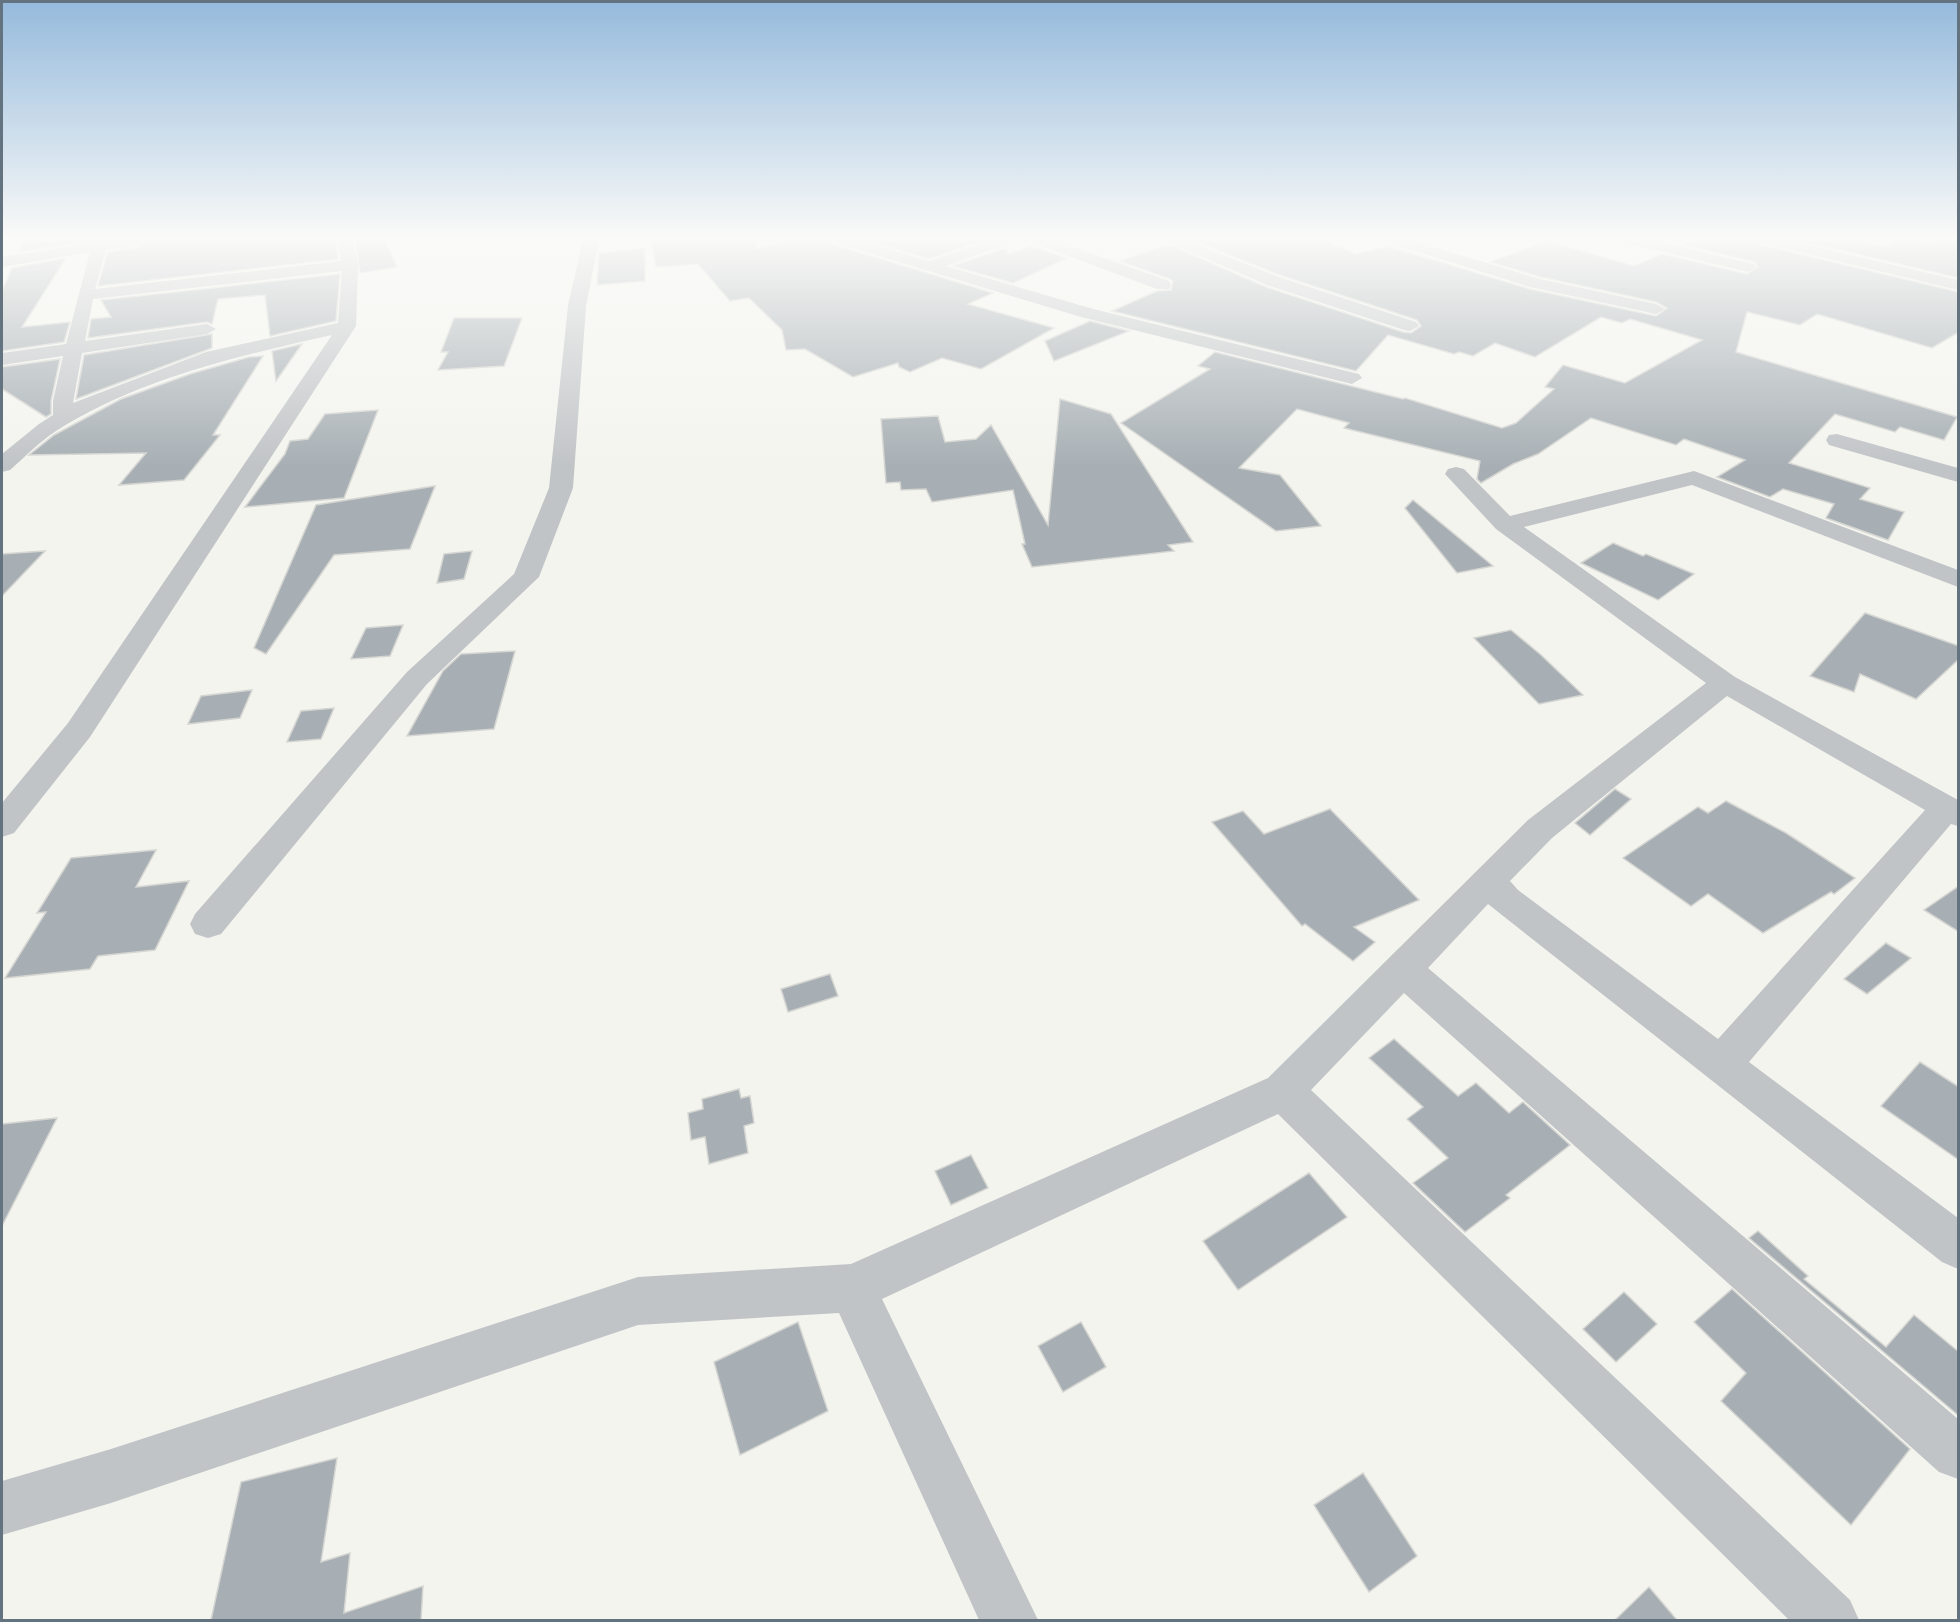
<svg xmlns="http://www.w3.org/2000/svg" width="1960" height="1622" font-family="'Titillium Web',sans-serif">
<rect width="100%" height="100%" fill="#f4f4ef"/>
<g fill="#a7afb4" stroke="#d5d5d2" stroke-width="1.5">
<path d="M24,240h65v1l-71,11z"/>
<path d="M148,240h187l3,19 -240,27 10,-34 30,-5z"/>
<path d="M355,240h30l12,27 -37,6z"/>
<path d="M651,240h105l1,9 35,-9h39l4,5 158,48 -25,11 86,24 -73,41 -39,-11 -32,14 -11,-5 -1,-4 -45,14 -48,-28 -19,1 -4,-20 -33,-32 -19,3 -32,-37 -42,3z"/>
<path d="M866,240h118l-55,19z"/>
<path d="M1192,240h131l33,14 31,-8 143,43 126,27 11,-8 -11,-6 -115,-25 -51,-15 57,-21 87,25 28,-12 85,20 11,-7 -3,-5 -72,-17 11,-5h63l4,5 198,47v40l-27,16 -115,-34 -17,11 -53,-13 -11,40 221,65 -13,23 -44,-13 -5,5 -60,-18 -46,49 81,25 -10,11 44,13 -16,28 -62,-22 8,-14 -51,-15 -13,8 -53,-20 28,-17 -61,-21 -8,6 -85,-27 -53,36 -25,10 -32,19 -4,-4 3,-18 -136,-33 5,-5 -52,-14 -58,59 41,7 41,51 -45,5 -155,-108 89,-54 -12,-3 17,-14 188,47 2,-1 97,30 14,-5 38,-34 -9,-2 18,-22 62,18 77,-43 -72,-21 -8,4 -21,-6 -66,40 -40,-14 -22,13 -14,-4 -5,2 -66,-19 -32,36 -244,-60 45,-20 14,-1 2,-9 -3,-2 -50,-18 42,-15h10l94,41 137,45 8,1 10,-7 -4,-6 -137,-45z"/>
<path d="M1797,240h59l29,7 13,-7 32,4 8,-4h21v38z"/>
<path d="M1031,246l36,12 -54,25 -60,-17 54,-19 1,7z"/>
<path d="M645,248v33l-48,4 2,-32z"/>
<path d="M66,258l-44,69 48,-5 -6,20 -62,9v-60l10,-23z"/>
<path d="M340,274l-4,47 -66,15 -5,-41 -47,4 -6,25 -5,-2 -119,16 3,-19 20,-2 -10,-17z"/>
<path d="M454,318h68l-18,48 -66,4 10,-18h-7z"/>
<path d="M1090,321l39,10 -75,30 -9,-20z"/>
<path d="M212,334v14l-136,51 8,-44z"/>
<path d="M302,344l-26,37 -4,-30z"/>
<path d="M263,356l-50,79h7l-36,45 -65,5 27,-32 -117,2 25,-20 67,-36 69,-25 59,-17z"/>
<path d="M60,359l-9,42v13l-5,3 -44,-28v-22z"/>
<path d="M1060,399l51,15 82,128 -25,3 6,6 -142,16 -10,-23h3l-12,-54 -81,12 -6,-13 -25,1 -1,-8 -14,1 -5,-64 57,-3 7,26 31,-3 15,-14 57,100z"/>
<path d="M378,410l-34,88 -99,9 40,-53 5,-13 18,-2 17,-25z"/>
<path d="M435,486l-25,63 -76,6 -68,99 -12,-6 62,-143z"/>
<path d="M1413,500l80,66 -36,7 -52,-65z"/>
<path d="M1613,543l30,13 3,-2 48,20 -36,26 -77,-37z"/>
<path d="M45,551l-43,45v-42z"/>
<path d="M472,551l-8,28 -27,4 7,-29z"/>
<path d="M1865,613l94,33v13l-43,40 -56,-25 -6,18 -44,-16z"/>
<path d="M403,625l-13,31 -39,3 15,-31z"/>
<path d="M1511,630l30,25 42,40 -44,9 -65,-66z"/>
<path d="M515,651l-21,78 -87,7 36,-65 18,-17z"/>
<path d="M252,690l-12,28 -52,6 13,-28z"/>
<path d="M334,708l-13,31 -34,3 14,-31z"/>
<path d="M1615,789l16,10 -41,36 -15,-12z"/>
<path d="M1726,801l60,32 69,45 -21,16 -3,-2 -68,41 -55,-39 -17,12 -68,-48 75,-51 10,6z"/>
<path d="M1330,809l89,91 -65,27 21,15 -22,19 -48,-37 -3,2 -90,-104 31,-11 21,23z"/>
<path d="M156,850l-20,37 53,-6 -34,69 -57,6 -8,13 -85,9 41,-66 -9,1 34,-55z"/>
<path d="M1959,886v46l-35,-22z"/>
<path d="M1886,943l25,15 -44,36 -23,-15z"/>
<path d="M830,974l8,22 -50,16 -7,-23z"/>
<path d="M1394,1039l64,57 18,-13 33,30 14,-11 47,43 -64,50 4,3 -45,34 -52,-49 35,-25 -41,-39 16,-12 -54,-49z"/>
<path d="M1920,1062l39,25v73l-78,-54z"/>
<path d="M739,1089l2,9 9,-2 4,27 -10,3 4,27 -39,11 -4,-27 -14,3 -3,-27 15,-4 -1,-10z"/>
<path d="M57,1118l-55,108v-102z"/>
<path d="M971,1155l17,33 -37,17 -16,-34z"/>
<path d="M1309,1173l38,44 -109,73 -35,-49z"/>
<path d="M1758,1231l50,45 -4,3 82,68 28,-32 45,37v64l-210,-178z"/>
<path d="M1732,1289l178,160 -59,76 -130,-124 25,-28 -52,-51z"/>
<path d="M1624,1292l33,32 -41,38 -33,-33z"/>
<path d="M798,1322l30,89 -88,44 -26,-93z"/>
<path d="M1081,1322l25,45 -43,25 -25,-46z"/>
<path d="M337,1458l-16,104 29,-9 -6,60 79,-27 -2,34h-210l30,-138z"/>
<path d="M1363,1473l54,83 -48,36 -55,-87z"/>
<path d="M1649,1587l28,33h-62z"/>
</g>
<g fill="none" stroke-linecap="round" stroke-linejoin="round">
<g fill="#c1c4c7" fill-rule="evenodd">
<path d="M91,240h55l-8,5 -32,5 -11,39 246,-28 -4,-21h16l5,25 -2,61 -266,411 -76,96 -12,4v-34l66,-80 264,-388c-94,21 -195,44 -276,96 -17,11 -31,26 -46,39l-8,2v-18l37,-30 14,-9v-14l10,-45 -61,9v-12l64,-9 24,-92 -88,15v-10l90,-14zM342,271l-4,52 -132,29 -133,51 9,-50 125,-19 9,-5 -9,-5 -122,17 8,-42z"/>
<path d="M583,240h16l-13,66 -13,182 -34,89 -112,107 -206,250 -13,4 -13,-4 -5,-10 5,-10 212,-242 107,-98 35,-86 19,-182z"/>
<path d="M833,240h25l71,21 62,-21h23l-3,3 -65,23 147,43 266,65 3,4 -10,6 -271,-67 -245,-74z"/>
<path d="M1031,240h23l115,41 2,4 -2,4h-12l-123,-46z"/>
<path d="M1163,240h22l94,37 137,45 3,4 -9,5 -6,-1 -137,-45z"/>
<path d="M1387,240h24l129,39 116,25 9,5 -9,5 -126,-27 -140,-44z"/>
<path d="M1623,240h28l103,24 2,3 -8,5 -122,-29z"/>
<path d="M1759,240h28l171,40v10l-196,-47z"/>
<path d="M1837,434l121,34v14l-129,-37 -3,-5 3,-5z"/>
<path d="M1456,467l8,2 46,47 184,-45 264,99v17l-266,-102 -168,42 211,150 223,123v26l-7,-2 -202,238 209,156v51l-16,-7 -454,-358 -60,64 530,451v60l-19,-7 -535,-479 -93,97 539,510 9,20h-70l-511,-506 -396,185 156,321h-59l-140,-307 -201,12 -527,178 -109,32v-54l109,-32 527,-172 213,-13 417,-186 260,-258 178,-137 -210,-154 -51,-55 3,-5zM1727,696l198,114 -207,229 -200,-149 -8,-9 42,-43z"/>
</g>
</g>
<linearGradient id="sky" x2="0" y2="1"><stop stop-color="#95badc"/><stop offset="0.51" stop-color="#fafaf8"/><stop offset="1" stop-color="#fafaf8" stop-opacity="0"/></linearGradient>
<rect width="1960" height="467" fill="url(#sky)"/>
<rect width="1960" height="1622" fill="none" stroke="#637380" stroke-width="6"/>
</svg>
